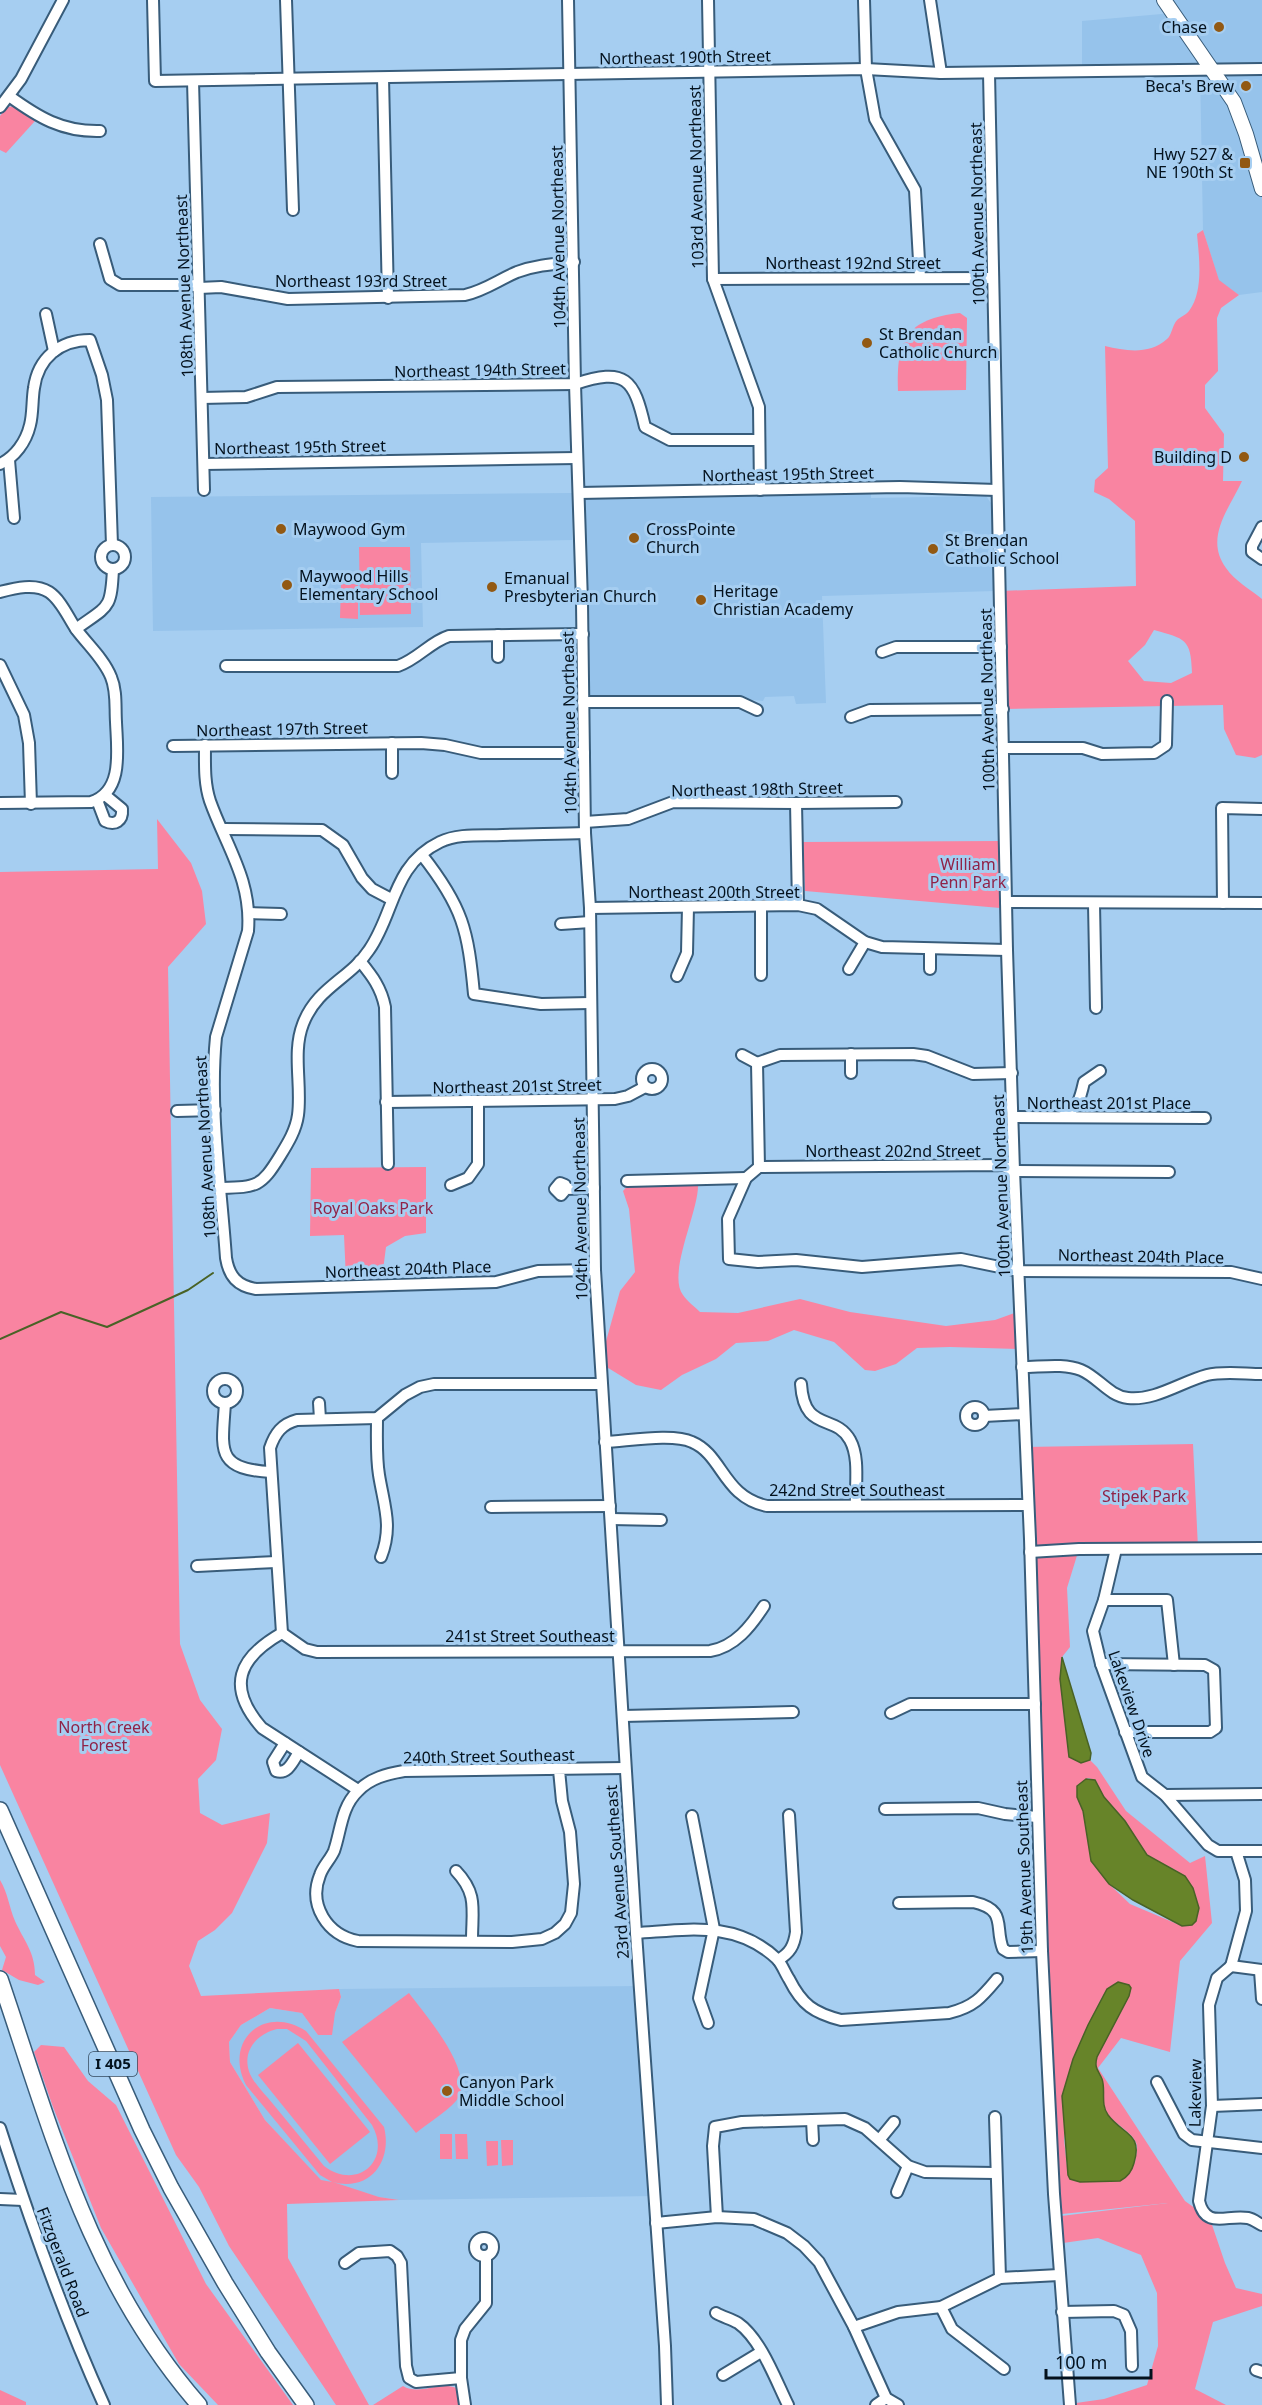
<svg xmlns="http://www.w3.org/2000/svg" width="1262" height="2405" font-family="'Noto Sans',sans-serif">
<rect width="100%" height="100%" fill="#a6cef1"/>
<g fill="#96c3eb">
<path d="M1164,0h98v292l-23,3 -20,-14 -16,-51 -3,-162 -118,4v-51l91,-8z"/>
<path d="M871,488v10l115,-2 7,10 2,85 -173,5 4,107 -30,1 -2,-8 -29,1 -2,4 -10,-1 -13,2h-157l-4,-209z"/>
<path d="M572,493v47l-151,3 2,84 -270,4 -2,-134z"/>
<path d="M640,1986l14,210 -255,4 -20,-3 -59,-17 -55,-60 -35,-58 -1,-20 12,-17 29,-17 32,5 16,22 17,-22 6,-16 -2,-8z"/>
</g>
<g fill="#f984a1" fill-rule="evenodd">
<path d="M16,106l19,15 -29,32 -6,-3v-34l7,-9z"/>
<path d="M1203,230l16,50 20,15 -18,13 -4,10 1,53 -13,14v23l19,26 -1,47h19c-13,28 -38,57 -16,87 8,12 25,22 36,31v156l-7,3 -19,-3 -12,-26 -1,-24 -220,4 -3,-118 136,-5 -1,-65 -26,-22 -15,-7 1,-12 13,-12 -3,-122c21,5 44,9 62,-7 4,-3 5,-11 8,-16 3,-6 10,-7 14,-12 15,-20 10,-54 8,-77zM1154,630c31,9 37,8 38,43l-21,10 -27,-2 -16,-20 17,-16z"/>
<path d="M960,313l7,5 -1,72 -68,1c-2,-51 8,-72 62,-78z"/>
<path d="M359,547h51l1,67 -51,1z"/>
<path d="M341,584h17v35l-18,-1z"/>
<path d="M157,819l34,44 11,28 4,33 -38,43 12,677 20,56 22,29 -6,31 -18,19 2,34 22,12 48,-12 -3,30 -35,70 -17,17 -17,11 -9,25 12,30 138,-7 2,8 -6,16 -3,22h-14l-16,-22 -32,-5 -29,17 -12,17 1,20 35,58 56,60 11,2 -12,-7 -74,-90c-23,-45 19,-81 60,-54l78,96c7,27 -6,57 -38,57 -4,0 -9,-1 -13,-2l46,15 20,3 -112,4 1,54 81,147h-33l-107,-159 -30,-59 -23,-32 -176,-390v-893l158,-3zM277,2029h10l19,12 66,84c20,36 -15,66 -48,41 -17,-21 -34,-41 -51,-62 -7,-9 -18,-19 -23,-30 -9,-22 6,-40 27,-45z"/>
<path d="M999,841l1,67 -195,-17 -2,-49z"/>
<path d="M426,1167v66l-21,3 -19,11 -4,31 -36,1 -2,-44 -34,1 1,-68z"/>
<path d="M632,1181l34,5h32c0,27 -31,88 -15,109 4,6 12,12 17,17l38,1 62,-14 50,13 96,14 49,-6 25,-9 2,38 -72,-2 -33,1 -21,16 -21,7 -10,-1 -31,-28 -40,-12 -26,11 -32,2 -20,16 -34,16 -21,15 -25,-5 -36,-22 20,-72 15,-19 -6,-63 -6,-18z"/>
<path d="M1193,1444l5,104 -119,1 -12,39 3,59 -8,10 7,100 12,6 9,-3 7,7 29,44 64,52 15,-7 7,67 -32,38 -10,91 -49,-14 -23,30 87,133 25,18 15,44 11,25 26,6v12l-49,16 -18,67 31,16h-149l-1,-2 28,-4 43,-14 11,-39 -1,-53 -16,-38 -43,-17 -35,5 -2,-27 107,-13 -106,11 -20,-263 -16,-504zM1088,1778l7,2 9,17 21,24 22,34 30,16 16,17 6,20 -17,18 -52,-22 -21,-20 -18,-23 -8,-50 -6,-14v-11zM1130,1988c-4,23 -38,60 -35,79 1,5 5,8 7,12 4,12 -2,25 6,36 8,10 31,21 29,34 0,5 -2,9 -2,14l-28,18h-33l-6,-6 -4,-35 9,-81 29,-62z"/>
<path d="M0,1880c8,13 9,27 15,41 9,20 20,31 20,54l10,7 -7,3 -19,-5 -17,-10 4,-13 -6,-11z"/>
<path d="M409,1993c16,22 69,81 47,108 -11,12 -28,22 -40,32l-74,-91z"/>
<path d="M298,2043l72,89 -40,32 -72,-89z"/>
<path d="M41,2045l23,2 24,34 28,24 90,179 87,121h-75l-39,-41 -78,-136 -48,-121 -19,-55z"/>
<rect x="440" y="2134" width="12" height="25"/>
<path d="M455,2134h12l1,25h-12z"/>
<path d="M501,2140h12v25l-11,1z"/>
<path d="M486,2141h12v24l-11,1z"/>
<path d="M403,2386c16,10 36,-5 53,2l3,17h-86z"/>
<path d="M0,2390l26,12v3h-26z"/>
</g>
<g fill="#678429" stroke="#496226" stroke-width="1.5">
<path d="M1062,1657l29,96 -1,7 -9,3 -12,-6 -9,-78z"/>
<path d="M1086,1779l9,1 9,17 21,24 22,34 38,21 8,12 6,20 -3,13 -4,4 -10,1 -49,-26 -24,-16 -18,-23 -8,-50 -6,-14v-11z"/>
<path d="M1118,1982l11,3 2,3 -2,8 -32,61c-3,11 1,13 5,22 4,11 -2,25 6,36 15,20 35,18 26,48 -2,8 -6,14 -14,18l-40,1 -10,-3 -2,-4 -6,-79 11,-37 15,-34 19,-36z"/>
</g>
<g fill="none" stroke-linecap="round" stroke-linejoin="round">
<path stroke="#496226" stroke-width="2" d="M0,1339l61,-27 46,15 81,-37 25,-17"/>
<g stroke="#385c7a" stroke-width="14">
<g id="minor">
<path d="M153,0l2,81 711,-12 75,4 321,-4"/>
<path d="M286,0l7,210"/>
<path d="M568,0l7,384 7,219 3,230 5,75 5,362 41,663 29,413 2,59"/>
<path d="M708,0l5,279 46,128 1,83"/>
<path d="M864,0l2,69 9,50 40,71 5,88"/>
<path d="M930,0l11,73"/>
<path d="M989,73l18,877 7,221 16,368 12,412 12,243 16,211"/>
<path d="M383,78l5,220"/>
<path d="M193,81l11,409"/>
<path d="M9,96c29,21 53,36 91,35"/>
<path d="M0,107l21,-28 42,-79"/>
<path d="M100,244l10,35 10,6h73l6,3 22,-1 67,12 177,-4c21,-5 33,-15 52,-23 19,-7 37,-8 57,-10"/>
<path d="M713,279l280,-1"/>
<path d="M46,314l8,37"/>
<path d="M202,398l44,-1 31,-10 298,-3c51,-17 59,-5 70,43l25,13h89"/>
<path d="M9,460l5,58"/>
<path d="M0,464c15,-7 26,-22 30,-39 3,-11 2,-25 4,-37 4,-30 26,-48 56,-48l12,35 5,25 5,145"/>
<path d="M204,464l373,-6"/>
<path d="M579,493l321,-6 97,3"/>
<path d="M1262,527l-10,19v6l10,7"/>
<circle cx="113" cy="557" r="12"/>
<path d="M0,592c15,-4 35,-9 49,0 12,8 19,25 27,37 11,15 28,30 35,48 6,14 4,30 5,45 1,27 8,70 -25,80l-91,1"/>
<path d="M76,629c33,-24 35,-19 37,-60"/>
<path d="M498,635v22"/>
<path d="M882,652l14,-5h105"/>
<path d="M0,665l24,50 5,28 2,61"/>
<path d="M226,666h172c20,-7 32,-24 51,-30l134,-2"/>
<path d="M583,702h157l17,8"/>
<path d="M851,717l19,-7 133,-1"/>
<path d="M392,743v30"/>
<path d="M205,745c0,19 -1,38 5,56 16,45 42,79 38,130l-32,106c-7,72 5,148 10,221 3,18 11,28 30,31l240,-7 42,-11 57,-1"/>
<path d="M173,746l248,-3 24,2 36,8h103"/>
<path d="M1003,748h80l19,6 52,-1 12,-8 1,-44"/>
<path d="M97,800l8,21c10,5 18,0 17,-12l-17,-14"/>
<path d="M796,803l2,102"/>
<path d="M585,822l43,-3 45,-17 123,1 100,-1"/>
<path d="M223,829l99,1 21,15 19,33 10,11 19,10"/>
<path d="M422,855c41,52 46,75 52,139l67,10 49,-1"/>
<path d="M1006,902l256,1"/>
<path d="M1223,903l-1,-95 40,1"/>
<path d="M1094,904l2,104"/>
<path d="M590,908l208,-3 19,4 48,33 17,5 125,3"/>
<path d="M249,913l32,1"/>
<path d="M561,924l29,-2"/>
<path d="M360,961c12,15 21,26 25,46l3,157"/>
<path d="M849,969l16,-27"/>
<path d="M930,969v-19"/>
<path d="M761,975v-68"/>
<path d="M677,976l10,-23 1,-46"/>
<path d="M851,1054v19"/>
<path d="M742,1055l15,8"/>
<path d="M757,1063l2,104 -13,11 -18,41 1,40 29,3 38,-2 66,7 99,-8 58,12 212,1 31,7"/>
<path d="M757,1063l23,-8 133,-1 14,2 46,18 39,-1"/>
<circle cx="652" cy="1079" r="10"/>
<path d="M386,1102l229,-3 13,-3 17,-9"/>
<path d="M177,1111l38,-1"/>
<path d="M1013,1117l192,1"/>
<path d="M1062,1117c16,-9 18,-17 22,-35l16,-11"/>
<path d="M759,1167l242,-2 13,6 155,1"/>
<path d="M627,1181l119,-3"/>
<path d="M451,1185l17,-7 10,-14v-63"/>
<path d="M221,1188c36,-1 40,-1 59,-32 8,-13 16,-26 18,-41 4,-30 -6,-63 5,-91 14,-37 47,-45 66,-74 26,-37 23,-85 71,-108 19,-9 42,-6 63,-7 27,-1 55,-1 82,-2"/>
<path d="M566,1189l-5,6 -6,-6 5,-6 5,2 1,4 28,-1"/>
<path d="M1022,1367c19,0 42,-4 59,3 17,7 28,26 47,28 27,3 53,-16 79,-23 16,-4 38,-1 55,-1"/>
<circle cx="225" cy="1391" r="12"/>
<path d="M801,1384c3,49 34,29 49,56 10,18 5,45 6,65"/>
<path d="M225,1403c-3,47 -10,66 46,69"/>
<path d="M319,1403l1,16"/>
<circle cx="975" cy="1416" r="9"/>
<path d="M984,1416l40,-2"/>
<path d="M377,1418c0,19 -1,39 2,57 5,31 14,51 2,82"/>
<path d="M605,1442c23,-1 68,-9 87,0 31,13 31,55 75,64l261,-1"/>
<path d="M491,1507l119,-1"/>
<path d="M611,1519l50,1"/>
<path d="M1116,1549l-12,51 -11,31 8,33 41,113 23,18 43,50 10,6h44"/>
<path d="M1030,1552l49,-3 183,-1"/>
<path d="M197,1566l79,-4"/>
<path d="M1104,1600h63l7,65"/>
<path d="M282,1633l-12,-185c5,-15 12,-24 27,-28l80,-2 28,-23 15,-8 14,-3h167"/>
<path d="M282,1633l23,16 12,3 393,-1c25,-4 41,-25 54,-45"/>
<path d="M282,1633c-44,25 -56,54 -20,95l96,62"/>
<path d="M1101,1664l104,1 9,5 2,58 -6,4h-85"/>
<path d="M891,1713l19,-9h125"/>
<path d="M623,1716l170,-4"/>
<path d="M285,1743l-12,19 3,9c12,4 17,-10 23,-19"/>
<path d="M559,1770l3,31 8,31 4,52 -3,29 -6,11 -10,9 -13,6 -30,3 -154,-1c-31,-6 -50,-36 -38,-66 3,-9 10,-15 14,-24 7,-20 7,-44 24,-60 12,-13 29,-17 46,-20l221,-3"/>
<path d="M1165,1795l97,-1"/>
<path d="M885,1809l93,-1 27,6 32,3"/>
<path d="M692,1816l22,113 -15,69 9,25"/>
<path d="M456,1871c22,23 16,39 16,69"/>
<path d="M899,1903l74,-1c35,8 21,24 30,47l5,3 34,-1"/>
<path d="M636,1933c51,-3 100,-13 141,26 5,5 8,14 12,20 13,26 25,34 52,41l108,-7c25,-6 33,-16 48,-34"/>
<path d="M778,1960c12,-7 16,-14 18,-28l-7,-117"/>
<path d="M1231,1966l-14,12 -8,27 3,101 -13,95c7,29 28,13 49,17 5,1 10,5 14,7"/>
<path d="M1231,1966l15,-55 -1,-31 -9,-29"/>
<path d="M1231,1966l31,4"/>
<path d="M1260,1971l2,28"/>
<path d="M1157,2082l27,52 8,6 70,8"/>
<path d="M1212,2106l50,-2"/>
<path d="M995,2117l5,161"/>
<path d="M812,2120l1,20"/>
<path d="M0,2128c30,93 63,187 104,277"/>
<path d="M880,2139l14,-17"/>
<path d="M897,2192l11,-26"/>
<path d="M0,2199l23,1"/>
<path d="M717,2217l-4,-71 2,-19 27,-5 103,-3 20,9 43,38 17,6 70,1"/>
<path d="M656,2223l61,-6 37,2 33,14 17,13 15,16 35,65 32,71 12,7"/>
<circle cx="484" cy="2247" r="9"/>
<path d="M345,2263l14,-10 31,-2 7,5 4,7 5,103 3,12 7,4 45,-4"/>
<path d="M941,2307l11,22 52,40"/>
<path d="M1062,2312l52,-1 10,4 7,16 1,35"/>
<path d="M716,2313c7,4 15,6 22,10 23,16 38,58 50,82"/>
<path d="M854,2327l44,-15 43,-5 59,-29 59,-3"/>
<path d="M1256,2370l6,2"/>
<path d="M723,2375l38,-23"/>
<path d="M465,2405l-4,-27v-38l4,-11 21,-26v-46"/>
<path d="M876,2405l10,-7"/>
</g>
</g>
<g stroke="#385c7a" stroke-width="16">
<path id="major" d="M1164,0l70,102 12,32 16,55"/>
</g>
<g stroke="#385c7a" stroke-width="18">
<g id="highway">
<path d="M0,1810l142,320 29,58 54,95 43,69 38,53"/>
<path d="M0,1979c52,153 90,301 199,426"/>
</g>
</g>
<use href="#minor" stroke="#fff" stroke-width="10"/>
<use href="#major" stroke="#fff" stroke-width="14"/>
<use href="#highway" stroke="#fff" stroke-width="15"/>
</g>
<g fill="#925913" stroke="#a6cef1" stroke-width="2">
<circle cx="1219" cy="27" r="6"/>
<circle cx="1246" cy="86" r="6"/>
<rect x="1239" y="157" width="12" height="12" rx="3"/>
<circle cx="867" cy="343" r="6"/>
<circle cx="1244" cy="457" r="6"/>
<circle cx="281" cy="529" r="6"/>
<circle cx="634" cy="538" r="6"/>
<circle cx="933" cy="549" r="6"/>
<circle cx="287" cy="585" r="6"/>
<circle cx="492" cy="587" r="6"/>
<circle cx="701" cy="600" r="6"/>
<circle cx="447" cy="2091" r="6"/>
</g>
<g text-anchor="middle" stroke-width="6" stroke-linejoin="round" paint-order="stroke">
<rect fill="#a6cef1" stroke="#354a5d" stroke-width="1.5" x="89" y="2052" width="48" height="24" rx="4.5"/>
<g font-size="15" font-weight="bold" fill="#04121e">
<text x="113" y="2069">I 405</text>
</g>
<g font-size="16" fill="#04121e" stroke="#a6cef1" text-anchor="start">
<text x="1207" y="33" text-anchor="end">Chase</text>
<text x="1234" y="92" text-anchor="end">Beca's Brew</text>
<text x="1233" y="160" text-anchor="end">Hwy 527 &amp;<tspan x="1233" dy="18">NE 190th St</tspan></text>
<text x="879" y="340">St Brendan<tspan x="879" dy="18">Catholic Church</tspan></text>
<text x="1232" y="463" text-anchor="end">Building D</text>
<text x="293" y="535">Maywood Gym</text>
<text x="646" y="535">CrossPointe<tspan x="646" dy="18">Church</tspan></text>
<text x="945" y="546">St Brendan<tspan x="945" dy="18">Catholic School</tspan></text>
<text x="299" y="582">Maywood Hills<tspan x="299" dy="18">Elementary School</tspan></text>
<text x="504" y="584">Emanual<tspan x="504" dy="18">Presbyterian Church</tspan></text>
<text x="713" y="597">Heritage<tspan x="713" dy="18">Christian Academy</tspan></text>
<text x="459" y="2088">Canyon Park<tspan x="459" dy="18">Middle School</tspan></text>
</g>
<g font-size="16" fill="#04121e" stroke="#a6cef1">
<text transform="translate(685 57) rotate(-1)" y="6">Northeast 190th Street</text>
<text transform="translate(696 177) rotate(-91)" y="6">103rd Avenue Northeast</text>
<text transform="translate(977 214) rotate(-91)" y="6">100th Avenue Northeast</text>
<text transform="translate(558 237) rotate(-91)" y="6">104th Avenue Northeast</text>
<text x="853" y="269">Northeast 192nd Street</text>
<text x="361" y="287">Northeast 193rd Street</text>
<text transform="translate(184 286) rotate(-92)" y="6">108th Avenue Northeast</text>
<text transform="translate(480 370) rotate(-1)" y="6">Northeast 194th Street</text>
<text transform="translate(300 447) rotate(-1)" y="6">Northeast 195th Street</text>
<text transform="translate(788 474) rotate(-1)" y="6">Northeast 195th Street</text>
<text transform="translate(987 700) rotate(-91)" y="6">100th Avenue Northeast</text>
<text transform="translate(569 723) rotate(-91)" y="6">104th Avenue Northeast</text>
<text transform="translate(282 729) rotate(-1)" y="6">Northeast 197th Street</text>
<text transform="translate(757 789) rotate(-1)" y="6">Northeast 198th Street</text>
<text x="714" y="898">Northeast 200th Street</text>
<text transform="translate(517 1086) rotate(-1)" y="6">Northeast 201st Street</text>
<text x="1109" y="1109">Northeast 201st Place</text>
<text transform="translate(205 1147) rotate(-93)" y="6">108th Avenue Northeast</text>
<text x="893" y="1157">Northeast 202nd Street</text>
<text transform="translate(1001 1186) rotate(-92)" y="6">100th Avenue Northeast</text>
<text transform="translate(580 1209) rotate(-91)" y="6">104th Avenue Northeast</text>
<text transform="translate(1141 1256) rotate(1)" y="6">Northeast 204th Place</text>
<text transform="translate(408 1269) rotate(-2)" y="6">Northeast 204th Place</text>
<text x="857" y="1496">242nd Street Southeast</text>
<text x="530" y="1642">241st Street Southeast</text>
<text transform="translate(1132 1704) rotate(71)" y="6">Lakeview Drive</text>
<text transform="translate(489 1756) rotate(-1)" y="6">240th Street Southeast</text>
<text transform="translate(1024 1867) rotate(-92)" y="6">19th Avenue Southeast</text>
<text transform="translate(617 1872) rotate(-94)" y="6">23rd Avenue Southeast</text>
<text transform="translate(1195 2093) rotate(-89)" y="6">Lakeview</text>
<text transform="translate(63 2262) rotate(69)" y="6">Fitzgerald Road</text>
</g>
<g font-size="16" fill="#902247" stroke="#a6cef1">
<text x="968" y="870">William<tspan x="968" dy="18">Penn Park</tspan></text>
<text x="373" y="1214">Royal Oaks Park</text>
<text x="1144" y="1502">Stipek Park</text>
<text x="104" y="1733">North Creek<tspan x="104" dy="18">Forest</tspan></text>
</g>
</g>
<path d="M1046 2369v9h105v-9" fill="none" stroke="#04121e" stroke-width="3"/>
<text x="1055" y="2369" font-size="18" fill="#04121e" stroke="#a6cef1" stroke-width="4.5" paint-order="stroke">100 m</text>
</svg>
